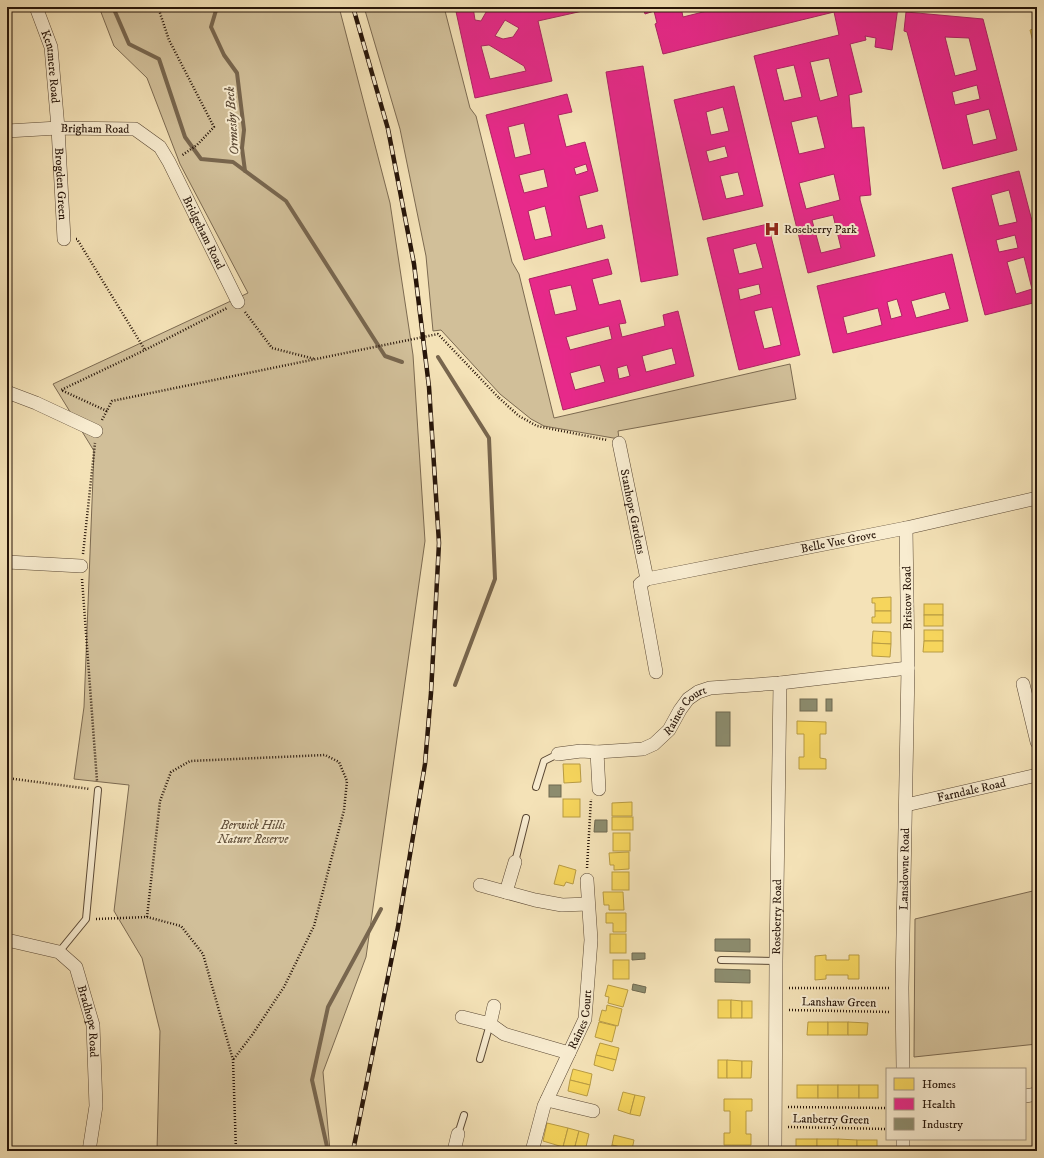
<svg xmlns="http://www.w3.org/2000/svg" width="1044" height="1158" font-family="'IM FELL DW Pica',serif">
<rect width="100%" height="100%" fill="#f4e2b7"/>
<filter id="stains"><feTurbulence type="fractalNoise" baseFrequency=".005" numOctaves="4"/><feColorMatrix values="0 0 0 0 .2 0 0 0 0 .09 0 0 0 0 .02 0 0 0 .5 -.17"/></filter>
<radialGradient id="worn" r=".72"><stop offset=".6" stop-color="#630" stop-opacity="0"/><stop offset="1" stop-color="#630" stop-opacity=".3"/></radialGradient>
<g fill="#d1bf99" stroke="#7c6a51">
<path d="M99,7h240l51,196 23,152 12,186 -59,416 -43,115 7,79h-173l3,-120 -18,-73 -28,-47 15,-126 -55,-6 10,-72 10,-256 -41,-67 195,-91 -68,-129 -33,-86 -33,-32z"/>
<path d="M364,7h80l26,101 6,8 36,146 7,12 35,144 236,-54 6,35 -178,32 1,8 -75,-13 -13,-7 -31,-25 -59,-64 -8,1 -7,-75 -26,-127z"/>
<path d="M1037,890v154l-123,13 1,-138z"/>
</g>
<g fill="#f6d55c" stroke="#b89b43">
<path d="M1037,28v29l-7,-27z"/>
<path d="M891,597v14h-16v-8h-3v-5z"/>
<rect x="924" y="604" width="19" height="11"/>
<path d="M875,611h16v12h-19v-6h3z"/>
<rect x="924" y="615" width="19" height="11"/>
<rect x="924" y="630" width="19" height="11"/>
<path d="M873,631l18,1v12l-19,-1z"/>
<path d="M924,641h19v11h-20z"/>
<path d="M872,643l19,1 -1,13 -18,-1z"/>
<path d="M797,721l29,1v12h-6v24l6,1v10h-27v-12h5v-23h-7z"/>
<path d="M563,764h17l1,18 -17,1z"/>
<rect x="563" y="799" width="17" height="18"/>
<path d="M632,802v14h-20v-13z"/>
<rect x="612" y="817" width="21" height="13"/>
<rect x="613" y="833" width="17" height="18"/>
<path d="M629,852v17l-15,1v-5h-4l-1,-12z"/>
<path d="M559,865l17,5 -3,14 -7,-2 -2,4 -10,-2z"/>
<rect x="612" y="872" width="17" height="18"/>
<path d="M603,892h20l1,18h-15v-5h-5z"/>
<path d="M606,913h20v19h-13v-9h-7z"/>
<rect x="610" y="934" width="16" height="19"/>
<path d="M826,955v5h23v-5h10v24h-11v-4h-22v4l-11,1v-24z"/>
<rect x="613" y="960" width="16" height="19"/>
<path d="M608,985l20,5 -5,17 -15,-4 1,-6 -4,-1z"/>
<rect x="718" y="1000" width="13" height="18"/>
<path d="M731,1000l11,1v17h-11z"/>
<rect x="742" y="1001" width="10" height="17"/>
<path d="M607,1005l15,4 -4,17 -19,-5 3,-11 4,1z"/>
<path d="M599,1022l17,4 -4,16 -17,-5z"/>
<path d="M808,1022h20v13h-21z"/>
<rect x="828" y="1022" width="20" height="13"/>
<path d="M848,1022l20,1 -1,12h-19z"/>
<path d="M600,1043l19,5 -3,12 -20,-5z"/>
<path d="M596,1055l20,5 -3,11 -19,-6z"/>
<rect x="718" y="1060" width="9" height="18"/>
<path d="M727,1060l15,1v17h-15z"/>
<path d="M742,1061h10l-1,17h-9z"/>
<path d="M573,1069l19,5 -2,11 -20,-5z"/>
<path d="M570,1080l20,5 -3,11 -19,-5z"/>
<rect x="797" y="1085" width="21" height="13"/>
<rect x="818" y="1085" width="20" height="13"/>
<rect x="838" y="1085" width="21" height="13"/>
<rect x="859" y="1085" width="19" height="13"/>
<path d="M623,1092l12,3 -5,19 -12,-4z"/>
<path d="M635,1095l10,2 -5,19 -10,-2z"/>
<path d="M724,1099h28v12h-6v23h5v11h-27v-12h6v-22h-6z"/>
<path d="M547,1123l21,5 -5,19 -20,-6z"/>
<path d="M568,1128l11,3 -5,19 -11,-3z"/>
<path d="M579,1131l10,3 -4,17 -11,-1z"/>
<path d="M614,1135l20,5 -2,10 -20,-5z"/>
<rect x="796" y="1139" width="21" height="12"/>
<rect x="817" y="1139" width="21" height="12"/>
<path d="M838,1139l19,1v11h-19z"/>
<rect x="857" y="1140" width="20" height="11"/>
<path d="M612,1145l20,5 -1,1h-21z"/>
</g>
<g fill="#e7298a" stroke="#ad2363" fill-rule="evenodd">
<path d="M455,7h18l2,13 6,1 8,-14 107,1 -58,13 14,60 -77,17zM505,20l14,8 -6,9 -10,2 -8,-3zM489,45l35,21 2,5 -36,8 -9,-33z"/>
<path d="M643,7h38l2,10 40,-10h175l-6,43 -17,-3 1,-9 -11,-2 1,4 -16,4 12,48 -13,3 3,33 12,-1 7,68 -11,1v4l15,56 -67,17 -54,-217 85,-21 -5,-23 -171,42 -8,-30 2,-1 -3,-12 -9,3zM829,58l9,38 -18,5 -10,-39zM794,65l8,32 -18,4 -8,-32zM817,116l8,32 -26,6 -8,-32zM834,174l6,26 -34,9 -7,-26zM833,215l8,33 -20,5 -9,-33z"/>
<path d="M906,12l77,7 34,131 -74,19 -36,-137 -3,-1zM945,37l24,1 8,32 -22,6zM977,85l3,14 -25,6 -3,-13zM989,109l8,30 -24,6 -7,-30z"/>
<path d="M643,66l35,209 -37,7 -35,-210z"/>
<path d="M734,86l29,120 -60,14 -29,-120zM723,107l6,24 -18,4 -5,-23zM725,146l3,11 -19,5 -3,-11zM738,172l6,23 -18,4 -6,-23z"/>
<path d="M567,94l5,18 -14,3 8,32 19,-5 13,49 -19,5 8,33 15,-4 3,13 -81,22 -38,-145zM524,123l7,31 -16,4 -7,-31zM586,164l2,7 -12,4 -2,-7zM544,169l4,18 -24,6 -5,-18zM545,206l7,30 -17,4 -7,-29z"/>
<path d="M1019,171l18,69v62l-52,13 -33,-127zM1009,190l8,32 -18,4 -8,-31zM1015,235l3,13 -19,4 -3,-12zM1024,257l8,32 -16,5 -9,-32z"/>
<path d="M768,224l32,131 -61,15 -32,-132zM756,243l7,25 -24,6 -6,-25zM759,284l2,10 -21,6 -2,-11zM772,307l9,38 -17,4 -10,-38z"/>
<path d="M952,254l16,67 -135,32 -16,-67zM945,292l5,17 -34,9 -5,-17zM897,299l5,17 -11,3 -4,-17zM878,308l4,17 -35,9 -4,-17z"/>
<path d="M608,259l4,15 -20,5 7,26 21,-5 6,23 -7,1 3,13 43,-11 -2,-11 15,-4 16,65 -131,34 -34,-131zM571,285l6,25 -22,5 -6,-25zM609,326l3,13 -42,11 -4,-13zM672,348l4,16 -30,8 -4,-16zM600,365l5,17 -30,8 -5,-17zM627,365l3,11 -11,3 -2,-11z"/>
</g>
<g fill="#8c8c6e" stroke="#6e6850">
<rect x="800" y="699" width="17" height="12"/>
<rect x="826" y="699" width="6" height="12"/>
<rect x="716" y="712" width="14" height="34"/>
<rect x="549" y="785" width="12" height="12"/>
<path d="M595,820h12v12h-13z"/>
<path d="M715,939h35v13l-35,-1z"/>
<path d="M632,953h13v6l-13,1z"/>
<path d="M715,969l35,1v13l-35,-1z"/>
<path d="M633,984l13,3 -1,6 -13,-3z"/>
</g>
<g fill="none" stroke-linecap="round" stroke-linejoin="round">
<g stroke="#78664e" stroke-width="4">
<path d="M113,7l16,37 30,15 26,78 16,22 32,3 53,39 99,155 17,6"/>
<path d="M217,7l-6,20 13,28 13,18 7,57 -2,18 3,23"/>
<path d="M438,357l51,81 6,141 -40,106"/>
<path d="M328,1151l-16,-71 16,-73 53,-98"/>
</g>
<g stroke="#5a4834" stroke-width="8">
<g id="service">
<path d="M536,787l8,-26 14,-7"/>
<path d="M515,862l11,-44"/>
<path d="M59,952l27,-33 12,-129"/>
<path d="M721,960l55,1"/>
<path d="M480,1059l10,-35"/>
<path d="M458,1134l6,-19"/>
</g>
</g>
<g stroke="#5a4834" stroke-width="14">
<g id="minor">
<path id="s1" d="M36,7l15,40 7,81 6,111"/>
<path id="s2" d="M7,131l51,-3 77,1 25,18 9,15 69,140"/>
<path d="M7,392l29,11 60,28"/>
<path id="s3" d="M619,443l28,136"/>
<path d="M7,562l74,4"/>
<path id="s4" d="M656,672l-16,-88 7,-5 259,-51 131,-30"/>
<path d="M1023,684l14,58"/>
<path d="M597,752l2,37"/>
<path id="s5" d="M558,754l23,-3 16,1 46,-3 11,-5 15,-14 11,-20 8,-11 10,-7 12,-4 70,-5 128,-15"/>
<path id="s6" d="M906,805l131,-30"/>
<path d="M480,885l55,15 27,5 26,-1"/>
<path d="M506,892l9,-30"/>
<path id="s7" d="M7,940l52,12 17,15 17,58 3,81 -7,45"/>
<path d="M462,1017l28,7 14,10 65,19"/>
<path d="M490,1024l4,-18"/>
<path id="s8" d="M903,1069l-1,-81 6,-320 -2,-140"/>
<path d="M1025,1096l12,-2"/>
<path d="M547,1100l46,11"/>
<path d="M454,1151l4,-17"/>
<path id="s9" d="M532,1151l12,-45 41,-87 6,-79 -4,-60"/>
<path id="s10" d="M775,1151l1,-190 4,-278"/>
<path d="M903,1151v-12"/>
</g>
</g>
<g stroke="#271509" stroke-width="2.5" stroke-dasharray="1 2" stroke-linecap="butt">
<path d="M158,7l11,33 45,87 -17,18 -16,11"/>
<path d="M76,239h1l68,111"/>
<path d="M245,312l27,36 43,11"/>
<path d="M499,398l20,18 18,10 70,14"/>
<path d="M107,411l-46,-21 84,-40 82,-42"/>
<path d="M102,420l10,-19 243,-50"/>
<path d="M83,554l12,-111"/>
<path d="M82,579l15,202"/>
<path d="M7,778l83,11"/>
<path d="M587,868l4,-69"/>
<path d="M147,917l13,-116 11,-29 19,-11 135,-6 14,7 8,19 -3,29 -30,116 -30,61 -32,48 -19,25"/>
<path d="M96,919l51,-2 34,9 22,28 30,106 3,91"/>
<path d="M789,988h101"/>
<path d="M789,1010l101,2"/>
<path d="M788,1107l99,1"/>
<path d="M788,1127l99,2"/>
</g>
<use href="#service" stroke="#f8ecd0" stroke-width="6"/>
<use href="#minor" stroke="#f8ecd0" stroke-width="13"/>
<g stroke="#271509" stroke-width="4.5">
<path id="rail" d="M353,7l35,122 26,135 15,123 10,156 -8,150 -6,71 -27,163 -45,224"/>
</g>
<use href="#rail" stroke="#f8ecd0" stroke-width="3" stroke-dasharray="9" stroke-linecap="butt"/>
<path stroke="#271509" stroke-width="2.5" stroke-dasharray="1 2" stroke-linecap="butt" d="M355,351l83,-17 61,64"/>
</g>
<defs>
<g id="hospital-bare" transform="scale(1.2)"><path d="M-5-5h3v3.5h4V-5h3V5h-3V1.5h-4V5h-3Z" fill="#8f2418" stroke="#f8ecd0" stroke-width="2.5" paint-order="stroke"/></g>
</defs>
<g fill-rule="evenodd">
<use href="#hospital-bare" x="772" y="229"/>
</g>
<g text-anchor="middle" stroke-width="4" stroke-linejoin="round" paint-order="stroke">
<g font-size="12" fill="#271509" stroke="#f8ecd0">
<text dy="4" stroke="none"><textPath href="#s1" startOffset="62">Kentmere Road</textPath></text>
<text dy="4" stroke="none"><textPath href="#s2" startOffset="88">Brigham Road</textPath></text>
<text dy="4" stroke="none"><textPath href="#s1" startOffset="180">Brogden Green</textPath></text>
<text dy="4" stroke="none"><textPath href="#s2" startOffset="255">Bridgeham Road</textPath></text>
<text dy="4" stroke="none"><textPath href="#s3" startOffset="70">Stanhope Gardens</textPath></text>
<text dy="4" stroke="none"><textPath href="#s4" startOffset="293">Belle Vue Grove</textPath></text>
<text transform="translate(907 598) rotate(-91)" y="4">Bristow Road</text>
<text dy="4" stroke="none"><textPath href="#s5" startOffset="144">Raines Court</textPath></text>
<text dy="4" stroke="none"><textPath href="#s6" startOffset="67">Farndale Road</textPath></text>
<text dy="4" stroke="none"><textPath href="#s8" startOffset="200">Lansdowne Road</textPath></text>
<text dy="4" stroke="none"><textPath href="#s10" startOffset="234">Roseberry Road</textPath></text>
<text transform="translate(839 1002) rotate(1)" y="4">Lanshaw Green</text>
<text dy="4" stroke="none"><textPath href="#s9" startOffset="141">Raines Court</textPath></text>
<text dy="4" stroke="none"><textPath href="#s7" startOffset="132">Bradhope Road</textPath></text>
<text transform="translate(831 1119) rotate(1)" y="4">Lanberry Green</text>
</g>
<g font-size="12" fill="#271509" stroke="#f8ecd0" text-anchor="start">
<text x="784" y="233">Roseberry Park</text>
</g>
<g font-size="12" font-style="italic" fill="#62503b" stroke="#f8ecd0">
<text x="253" y="829">Berwick Hills<tspan x="253" dy="14">Nature Reserve</tspan></text>
</g>
<g font-size="13" font-style="italic" fill="#5d4b37" stroke="#f8ecd0">
<text transform="translate(231 121) rotate(-94)" y="5">Ormesby Beck</text>
</g>
</g>
<rect width="1044" height="1158" fill="none" stroke="#f4e2b7" stroke-width="24"/>
<rect x="8" y="8" width="1028" height="1142" fill="none" stroke="#271509" stroke-width="2"/>
<rect x="12" y="12" width="1020" height="1134" fill="none" stroke="#271509"/>
<rect x="886" y="1068" width="140" height="72" fill="#f8ecd0" stroke="#a49680"/>
<rect x="894" y="1078" width="20" height="12" fill="#f6d55c" stroke="#a49680"/>
<text x="922" y="1088" font-size="12" fill="#271509">Homes</text>
<rect x="894" y="1098" width="20" height="12" fill="#e7298a" stroke="#a49680"/>
<text x="922" y="1108" font-size="12" fill="#271509">Health</text>
<rect x="894" y="1118" width="20" height="12" fill="#8c8c6e" stroke="#a49680"/>
<text x="922" y="1128" font-size="12" fill="#271509">Industry</text>
<rect width="100%" height="100%" filter="url(#stains)"/>
<rect width="100%" height="100%" fill="url(#worn)"/>
</svg>
